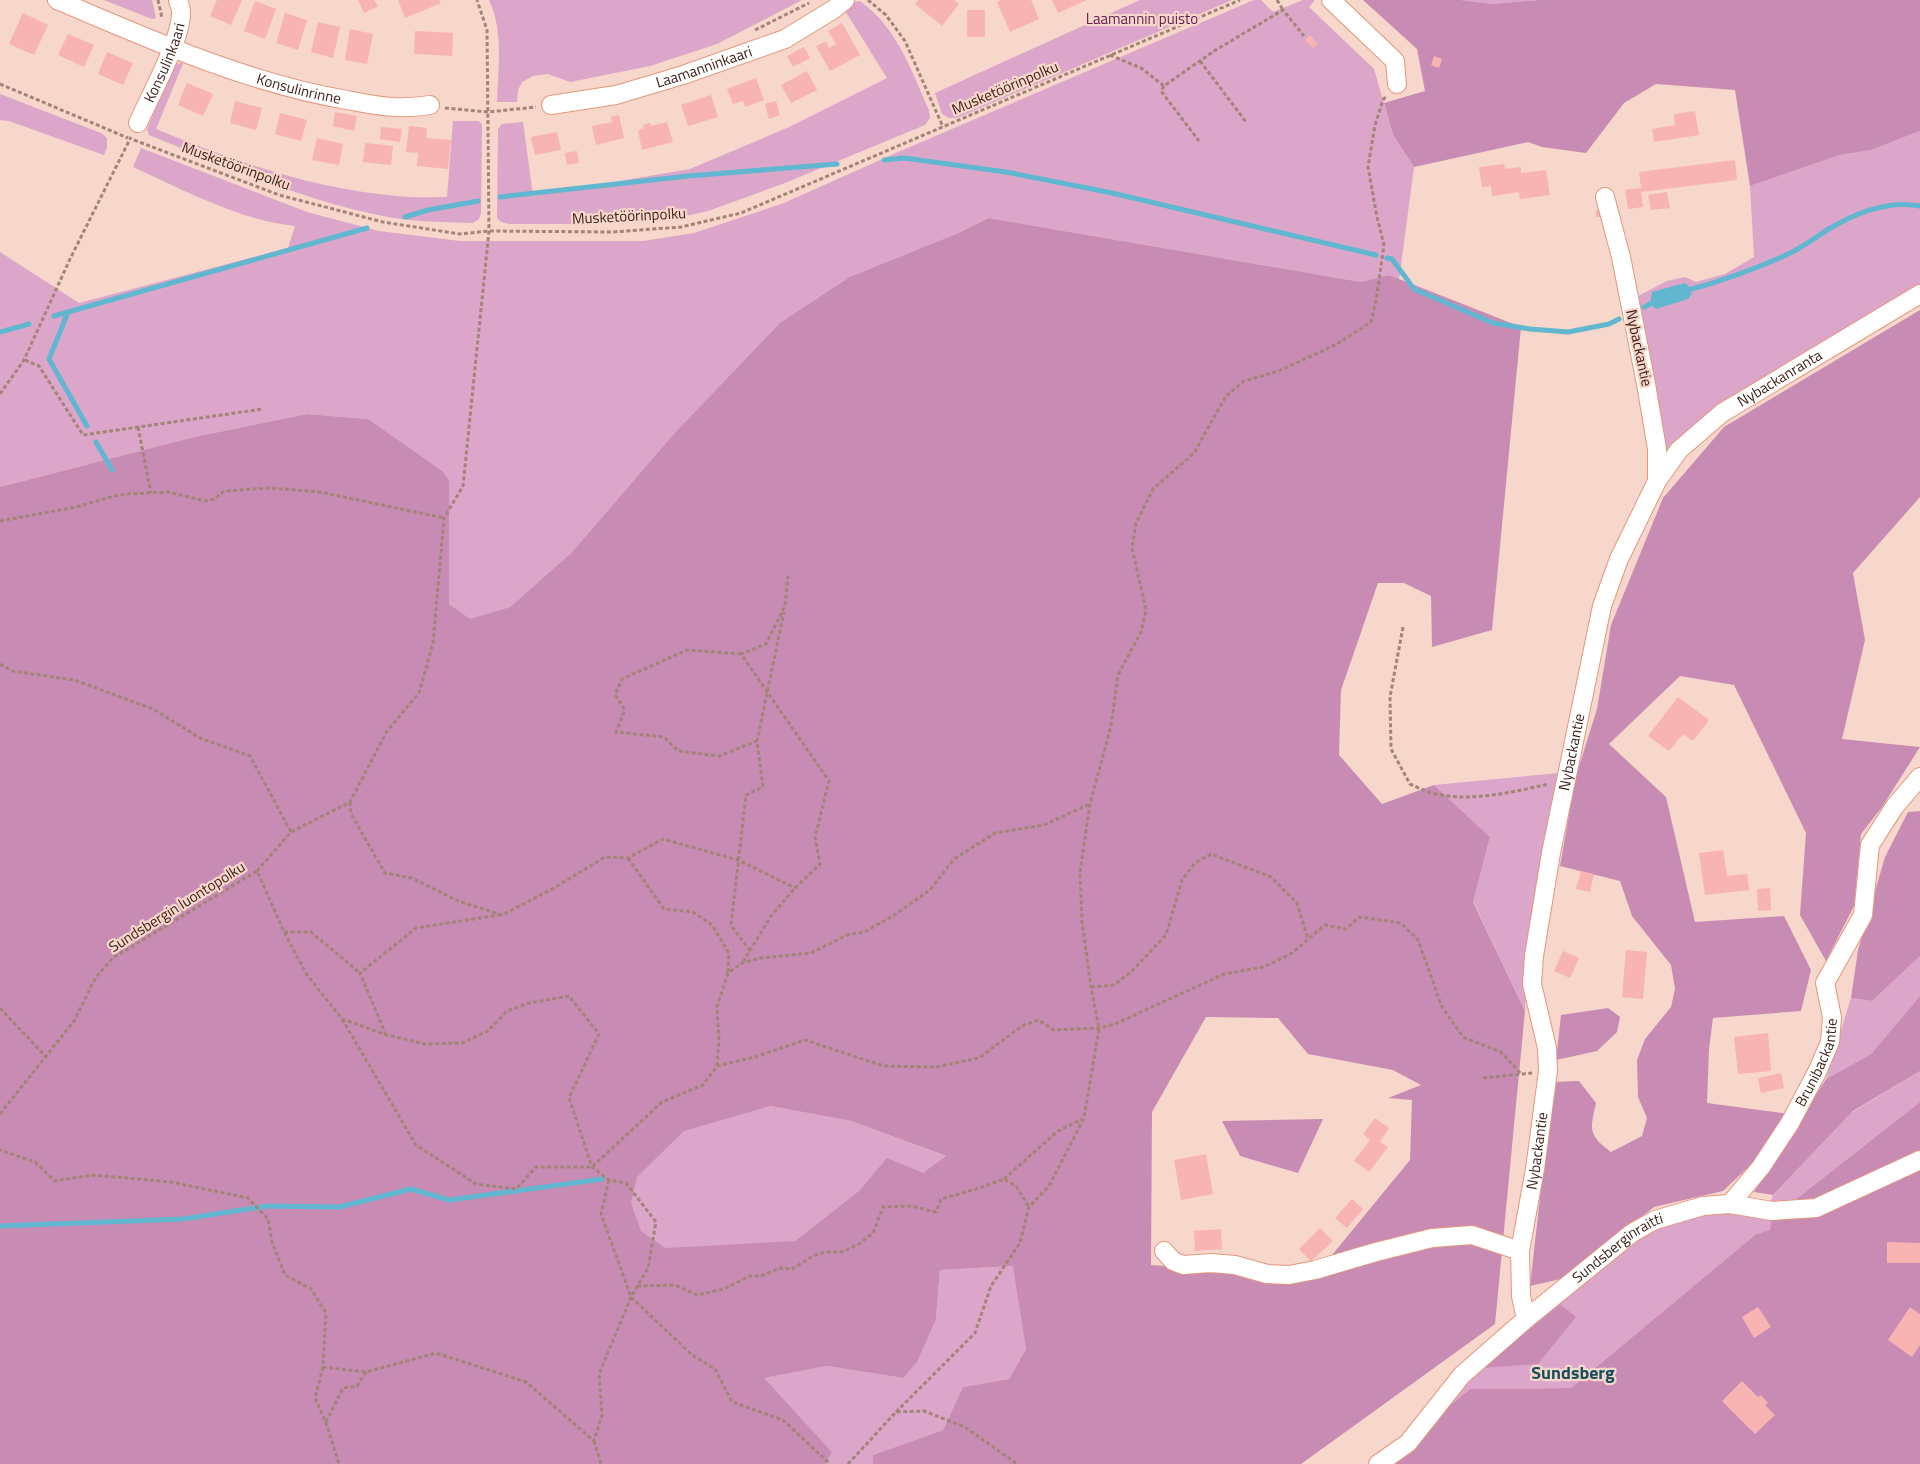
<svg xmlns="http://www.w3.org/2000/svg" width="1920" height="1464" font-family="'Titillium Web',sans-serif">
<rect width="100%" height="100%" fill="#f7d6cb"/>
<g fill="#dba6c9">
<path d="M104,0h48l4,18 -4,1z"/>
<path d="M489,0h313l-85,44 -67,22 -80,16 -22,-8 -15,2 -11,6 -4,8 -1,12h-20c1,-34 7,-70 -8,-102z"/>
<path d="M1140,0h92l-275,118h-8l-7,-4 -7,-21z"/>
<path d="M1254,0h7l12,12 30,-12h12l-6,7 65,62 19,66 21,32 -15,113 -10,-5 -28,7 -372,-64 -35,17 -282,201 -100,116 -62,55 -40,13 -21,-16v-124l-81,-61 -61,-5 -113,23 -194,50v-235l79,51 209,-55 7,-22c-57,-6 -111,-36 -162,-59l8,-19 166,64 72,19 81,10h183l51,-8 90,-30 114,-51z"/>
<path d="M1461,0h78l-48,4z"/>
<path d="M860,1c38,28 50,67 69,109l1,8 -5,7 -140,58 -77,28 -44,10 -60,3h-95l-8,-2 -4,-4 1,-89 4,-5 21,-2 10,74 157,-27 97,-41 100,-50 -43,-69 10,-7z"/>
<path d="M184,61l-28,68c80,33 155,59 241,67 17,2 34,1 50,1l6,-76h25l4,3 -1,89 -2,6 -6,4c-22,-1 -44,-1 -65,-3 -86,-11 -178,-53 -259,-85l-2,-6 27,-63z"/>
<path d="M0,94l101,39 6,5v9l-3,8 -95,-34 -9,-1z"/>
<path d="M1920,131v159l-258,168 -28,-160 33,-17 18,-4 11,5 29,-8 29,-17 -4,-71 90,-31 31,-5z"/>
<path d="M1559,773l-32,182 -2,56 -52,-110 17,-64 -56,-52z"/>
<path d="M1920,956v40l-49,58 -45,25 25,-81 21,3z"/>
<path d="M1920,1071v31l-125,98 -5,7 -21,-1 4,-11 78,-82z"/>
<path d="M770,1106l81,15 94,35 91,-14 -176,48 -65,51 -151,21 -38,-90 67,-57z"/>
<path d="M1708,1211l63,6 -1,13 -14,4 -185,154 -101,1 -28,23 26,-35 107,-60 -15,-13 48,-42 43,-34z"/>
<path d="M1014,1266l12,83 -17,30 -46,8 -20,43 -70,25v9h-47l6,-12 -69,-74 64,-12 76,12 33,-59 4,-49z"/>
</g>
<g fill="#c88cb4" fill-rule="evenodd">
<path d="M1363,0h98l30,4 48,-4h381v131l-49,19 -31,5 -90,31 -15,-96 -79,-6 -32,19 -38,50 -44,-6 -14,-5 -114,25 -21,-32 -9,-32 41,-12 -8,-42z"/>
<path d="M989,218l372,64 28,-7 132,52 -29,303 -60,17 -1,-51 -27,-13h-26l-37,107 -2,65 43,49 52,-19 56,52 -17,65 52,109 -30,313 -194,140h-428v-9l70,-25 20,-43 46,-8 17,-30 -13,-83 -73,4 -4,49 -19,43 -14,16 -76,-12 -63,12 68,74 -6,12h-826v-977l194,-50 113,-23 61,5 74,52 7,9v124l21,15 40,-12 62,-55 100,-116 108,-113 70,-46 104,-42zM1206,1017l72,1 30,36 85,16 28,15 -33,13 24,2 -2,60 -96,117 -163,-12 1,-153zM770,1106l81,15 95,35 -23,17 -36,-15 -27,32 -65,51 -130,7 -24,-17 -10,-28 6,-26 47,-46z"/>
<path d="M1920,310v187l-67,76 12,67 -23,99 78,8 -38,60 -21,27 -7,72 -28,55 -26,-46 6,-82 -72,-148 -54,-9 -71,68 57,53 29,125 89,-6 27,54 -10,41 -88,7 -4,31 -2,54 82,11 -29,42 -37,35 -69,16 -93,72 -31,7 23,-204 26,-1 17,22c-6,27 -8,32 15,49l31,-16 5,-18 -9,-21 -1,-37 8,-21 26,-32 4,-18 -4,-24 -39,-49 -12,-35 -60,-15 16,-90 21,-67 14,-84 52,-127 61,-71z"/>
<path d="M1920,811v145l-48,45 -21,-3 7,-48 27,-93 23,-45z"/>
<path d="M1920,996v75l-67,40 -80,84 -19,-3 72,-113 45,-25z"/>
<path d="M1608,1008l12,9 -3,15 -20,19 -41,9 5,-45z"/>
<path d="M1920,1102v362h-531l53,-52 28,-23 101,-1 185,-154 14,-4 1,-13 19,-11 5,-6z"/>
<path d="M1323,1119l-25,54 -58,-17 -18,-35z"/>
<path d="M1560,1304l16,13 -38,47 -56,4z"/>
</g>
<path fill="#61b7d0" d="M1685,283l7,6 -1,6 -3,4 -32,10 -6,-5 2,-12z"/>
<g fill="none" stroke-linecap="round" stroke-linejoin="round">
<g stroke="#61b7d0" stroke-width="5">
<path d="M884,160l20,-2 102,14 106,21 264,62"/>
<path d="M500,197l188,-21 149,-12"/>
<path d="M405,217l23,-7 50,-9"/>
<path d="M1387,258l5,1 22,30 79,34 37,6 38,3 41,-8 10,-5"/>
<path d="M1692,289c32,-9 63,-20 94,-34 16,-7 31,-19 46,-28 26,-15 58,-27 88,-21"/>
<path d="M1644,307l6,-3"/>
<path d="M54,316l14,-4"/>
<path d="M0,332l29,-8"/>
<path d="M87,426l-38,-67 19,-47 299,-84"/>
<path d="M96,442l16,28"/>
<path d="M0,1226l183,-7 85,-13 71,1 72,-18 38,11 153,-21"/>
</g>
</g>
<g fill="#f8b3b3">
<path d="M217,0h25l-11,25 -21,-9z"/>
<path d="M358,0h16l4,6 -14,7z"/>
<path d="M398,0h41l2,3 -36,15z"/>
<path d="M918,0h36l5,4 -17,22 -27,-22z"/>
<path d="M1001,0h30l8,19 -29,13 -13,-30z"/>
<path d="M1052,0h35l-29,13z"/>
<path d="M255,1l21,8 -11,30 -21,-8z"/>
<rect x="967" y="10" width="18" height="27"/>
<path d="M23,13l25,12 -14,30 -25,-11z"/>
<path d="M285,13l22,7 -9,30 -22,-7z"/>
<path d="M318,22l22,5 -7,31 -22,-6z"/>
<path d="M842,23l18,32 -30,16 -14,-25 10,-5 3,7 7,-4 -8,-13z"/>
<path d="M350,29l23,5 -6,30 -22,-4z"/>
<path d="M415,31l38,2 -1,23 -38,-2z"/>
<path d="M68,34l26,11 -10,22 -26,-12z"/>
<path d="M1310,35l8,9 -5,4 -8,-8z"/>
<path d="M804,47l6,11 -17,9 -6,-11z"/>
<path d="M107,52l26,11 -10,22 -25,-11z"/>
<path d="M1434,56l8,3 -3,9 -8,-3z"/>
<path d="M807,71l10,19 -26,13 -10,-18z"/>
<path d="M756,78l8,22 -19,7 -2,-6 -10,3 -6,-15z"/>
<path d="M187,83l26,11 -10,22 -25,-11z"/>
<path d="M711,95l7,22 -30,9 -7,-21z"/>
<path d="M235,101l27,7 -6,22 -26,-7z"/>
<path d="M776,101l4,14 -11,4 -4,-15z"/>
<path d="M1695,111l4,24 -45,7 -2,-13 23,-4 -1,-11z"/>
<path d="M335,112l22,4 -3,15 -21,-5z"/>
<path d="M280,113l27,7 -6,21 -26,-7z"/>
<path d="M619,115l5,23 -28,7 -4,-19 20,-4 -1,-5z"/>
<path d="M667,122l6,20 -31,8 -4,-20 6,-1 -1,-4 7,-2 1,3z"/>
<path d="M409,126l18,2 -1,10 25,2 -3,29 -31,-3 1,-13 -12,-1z"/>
<path d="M381,127l21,2 -2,13 -20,-3z"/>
<path d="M557,132l4,18 -26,5 -4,-18z"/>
<path d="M317,138l26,6 -4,21 -27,-5z"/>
<path d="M365,143l28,3 -2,19 -28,-3z"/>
<path d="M577,151l2,12 -12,2 -2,-12z"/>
<path d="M1735,160l2,20 -96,12 2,15 -15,2 -3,-19 16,-2 -2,-16z"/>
<path d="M1504,164l1,5 16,-2v6l25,-3 4,25 -30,4 -1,-7 -27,4 -1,-10 -9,1 -3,-20z"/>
<path d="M1667,192l3,16 -19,2 -3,-15z"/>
<rect x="1596" y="210" width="6" height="7"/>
<path d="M1678,697l31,23 -16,21 -10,-7 -14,17 -21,-15z"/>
<path d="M1723,850l4,26 20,-2 2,16 -44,5 -6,-42z"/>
<path d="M1581,871l13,3 -4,18 -14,-3z"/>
<path d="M1770,888l1,22 -13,1 -1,-22z"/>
<path d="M1626,950l21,2 -4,47 -21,-2z"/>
<path d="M1563,951l16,7 -9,20 -16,-7z"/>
<path d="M1768,1033l3,38 -33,3 -4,-37z"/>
<path d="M1781,1073l3,15 -23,5 -3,-15z"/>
<path d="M1375,1118l14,10 -9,14 8,5 -19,25 -15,-11 16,-21 -7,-6z"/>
<path d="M1206,1154l7,40 -32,6 -7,-40z"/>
<path d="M1352,1199l11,10 -16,19 -12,-10z"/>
<path d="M1320,1228l13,13 -22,20 -12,-12z"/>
<path d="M1221,1229l1,20 -27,2 -1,-20z"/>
<path d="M1887,1242l33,1v20h-33z"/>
<path d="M1758,1307l13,20 -17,11 -12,-21z"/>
<path d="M1910,1307l10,7v31l-8,12 -24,-17z"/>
<path d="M1742,1381l16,16 3,-2 7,8 -3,2 10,10 -20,19 -33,-33z"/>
</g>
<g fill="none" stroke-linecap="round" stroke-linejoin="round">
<g stroke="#e4977d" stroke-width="20">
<g id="minor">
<path id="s1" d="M57,0c93,39 189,83 290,100 30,6 53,10 83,5"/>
<path d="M1331,0l64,61 2,23"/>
<path id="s2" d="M551,105l65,-10 67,-20 102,-36 49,-30 11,-9"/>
<path id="s3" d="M138,123c12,-27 44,-84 43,-112 0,-3 -2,-7 -3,-11"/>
<path id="s4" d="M1657,481l22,-31 43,-37 198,-119"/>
<path id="s5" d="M1730,1204l31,-37 29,-44 27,-51 13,-30 2,-25 -7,-34 38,-68 7,-70 25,-39 25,-29"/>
<path d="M1164,1251l9,10 10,4 28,-2 24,2 32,9 22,1 26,-5 61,-18 56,-14 40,-3 48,16"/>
<path id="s6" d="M1526,1319l-5,-23 -1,-45 15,-82 13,-98 -1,-23 -15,-64 2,-28 17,-103 51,-247 17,-47 38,-78v-32l-11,-65 -25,-127 -16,-60"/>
<path id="s7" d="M1378,1464l30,-21 54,-68 64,-56 106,-86 23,-13 48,-14 27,-2 42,7 44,-3 104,-48"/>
</g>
</g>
<g stroke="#a48479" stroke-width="3" stroke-dasharray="4 2.5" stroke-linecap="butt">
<path d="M158,0l4,18"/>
<path d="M868,0l18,15 19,26 38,86"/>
<path d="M1277,0l6,10"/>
<path d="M755,30l54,-27"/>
<path d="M1110,55l31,13 23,18 50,-35 69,-41 21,26"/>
<path d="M1200,61l46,61"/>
<path d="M0,84l128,54"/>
<path d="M1164,86l-3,5 38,50"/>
<path d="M445,108l43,4 48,-5"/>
<path d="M134,140l145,55 104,27 77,12 29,-3 123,1 69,-5 60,-14 499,-213"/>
<path d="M25,360l14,6 44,69 180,-26"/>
<path d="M0,394l24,-34 46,-101 61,-122"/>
<path d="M138,427l13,66"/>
<path d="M0,521l76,-14 38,-11 13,-2 41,-2 38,9 9,-2 9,-8 45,-3 51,4 124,26"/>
<path d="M1403,627l-13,70 1,52 19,35c7,3 14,7 22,9 37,10 80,-1 117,-9"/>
<path d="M741,654l-54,-4 -65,29 -7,16 10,15 -9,22 48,5 14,14 41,5 38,-15"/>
<path d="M0,664l12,7 62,9 79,29 47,29 50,18 41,76"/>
<path d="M350,802l1,12 34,59 27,5 46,23 44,14 52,-27 51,-31 23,1 35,-19 75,21 57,28"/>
<path d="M628,858l36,51 29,3 19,13 17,28 -1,20"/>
<path d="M257,871l34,-39 59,-30 37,-71 32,-38 14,-50 11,-125 19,-32 26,-255 -2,-201 -10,-30"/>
<path d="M284,932h27l49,41"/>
<path d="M750,951l-19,-26 15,-130 17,-8 -6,-46 27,-129"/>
<path d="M743,962l28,-46 24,-28 25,-24 -5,-27 14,-56 -88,-127 25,-10 19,-38 3,-30"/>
<path d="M1091,987l23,-2 17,-13 35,-37 16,-55 13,-17 16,-9 60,23 26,26 11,36"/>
<path d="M0,1008l47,50"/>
<path d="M342,1019l74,126 60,39 40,5 20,-22h56l70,-65 41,-17 14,-19 38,-9 50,-17 79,26 52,1 43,-9 43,-32 16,-6 16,10 45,-2 16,-4 109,-50 40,-7 28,-14 33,-28 21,4 13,-12 42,6 17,17 24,67 21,30 38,15 20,22"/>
<path d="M386,1035l-26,-62 56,-45 83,-13"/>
<path d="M717,1066l2,-28 -2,-31 11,-34 14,-10 19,-5 50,-5 36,-18 17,-3 29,-16 37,-26 24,-31 41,-26 49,-8 46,-21"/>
<path d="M1483,1078l49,-5"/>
<path d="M0,1114l74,-93 22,-44 17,-19 144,-87 27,61 23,43 35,44 45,16 38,9 37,-1 26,-12 19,-20 22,-8 40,-7 30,38 -30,64 23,69 17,13 17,3 30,39 -8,46 -17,29 -32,77 3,41 -8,26 -68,-59 -90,-29 -70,19 -43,-5 3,-54 -15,-24 -26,-14 -13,-33 -4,-23 -20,-21 -77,-16 -78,-7 -38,6 -20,-19 -35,-12"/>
<path d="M1004,1179l54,-48 24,-12"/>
<path d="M609,1180l-8,34 30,83 61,58 23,14 17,33 51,18 47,44"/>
<path d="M637,1286l38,-1 22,10 27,-6 26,-13h11l19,-8 12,1 21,-13 12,-4h16l18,-8 14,-11 10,-26 28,-1 25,6 5,-13 39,-11 24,-9 12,7 13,21"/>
<path d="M323,1367l-8,31 11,25 13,41"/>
<path d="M896,1412l79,-79 16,-47 29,-43 9,-36 20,-21 35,-68 15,-90 -8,-41 -9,-66 -2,-49 10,-68 21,-78 7,-51 23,-43 5,-22 -14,-62 4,-25 17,-34 41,-36 32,-57 18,-15 35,-10 58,-27 34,-22 5,-21 8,-56 -7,-28 -9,-50 7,-42 8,-25 3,-4"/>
<path d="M326,1422l17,-34 14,-2 9,-14"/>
<path d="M594,1441l7,23"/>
<path d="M848,1464l48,-52 28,-1 41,16 52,37"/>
</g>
<use href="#minor" stroke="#fff" stroke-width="18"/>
</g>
<g text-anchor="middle" stroke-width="4.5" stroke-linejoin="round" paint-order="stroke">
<g font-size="15" fill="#631c51" stroke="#f7d6cb">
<text x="1142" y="24">Laamannin puisto</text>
</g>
<g font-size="15" fill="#3b1d13" stroke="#f7d6cb">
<text dy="5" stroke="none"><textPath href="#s3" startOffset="66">Konsulinkaari</textPath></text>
<text dy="5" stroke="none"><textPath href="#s2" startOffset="158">Laamanninkaari</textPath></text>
<text dy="5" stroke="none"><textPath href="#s1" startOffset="258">Konsulinrinne</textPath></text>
<text transform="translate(1005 88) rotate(-23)" y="5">Musketöörinpolku</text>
<text transform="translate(236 166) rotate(20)" y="5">Musketöörinpolku</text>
<text transform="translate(629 216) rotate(-3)" y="5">Musketöörinpolku</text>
<text transform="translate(1639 348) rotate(78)" y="5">Nybackantie</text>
<text dy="5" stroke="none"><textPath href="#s4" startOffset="162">Nybackanranta</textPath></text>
<text dy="5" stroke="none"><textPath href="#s6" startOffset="575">Nybackantie</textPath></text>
<text transform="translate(177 907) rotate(-32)" y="5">Sundsbergin luontopolku</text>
<text dy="5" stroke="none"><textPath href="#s5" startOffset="168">Brunibackantie</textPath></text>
<text dy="5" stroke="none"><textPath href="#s6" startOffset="170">Nybackantie</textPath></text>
<text dy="5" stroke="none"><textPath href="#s7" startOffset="325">Sundsberginraitti</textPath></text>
</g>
<g font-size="18" font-weight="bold" fill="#194e5d" stroke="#f7d6cb">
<text x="1573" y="1379">Sundsberg</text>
</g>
</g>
</svg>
